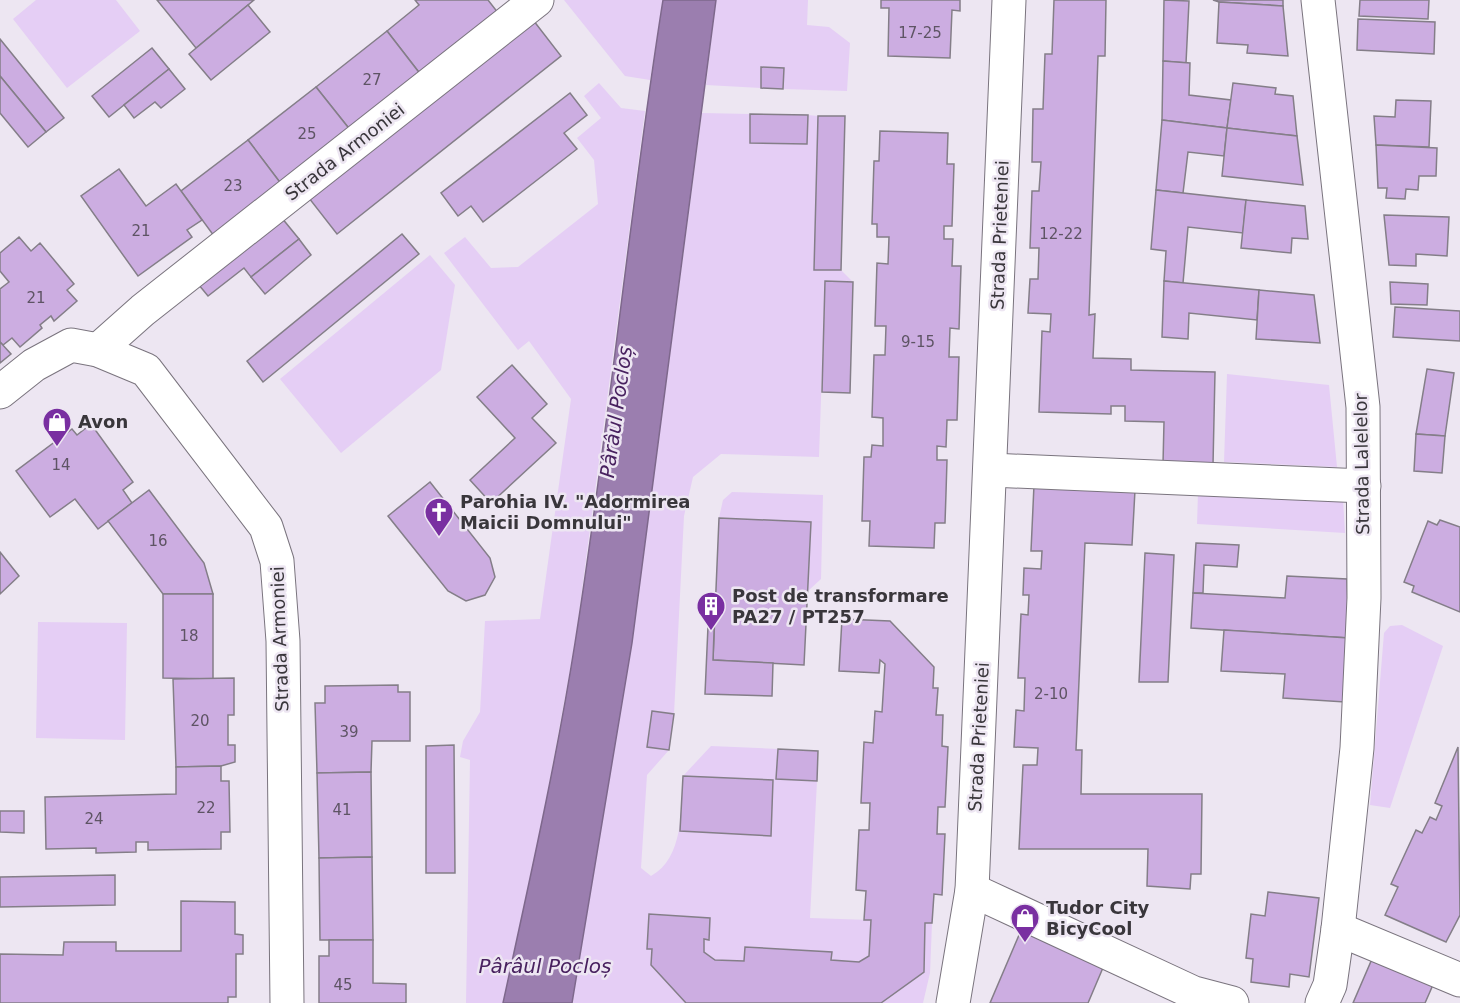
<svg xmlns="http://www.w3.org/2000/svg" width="1460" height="1003" font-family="'DejaVu Sans',sans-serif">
<rect width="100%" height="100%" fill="#ede6f2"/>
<g fill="#e5cef5">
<path d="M36,0h80l24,31 -73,57 -54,-69z"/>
<path d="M564,0h99l-13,80 -25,-4z"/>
<path d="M716,0h92l-1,25 22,2 21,16 -3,48 -64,-2 1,-20 -23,-1v20l-55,-3z"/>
<path d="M599,83l22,25 24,3 -70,532 -40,217 -32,143h-37l4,-243 -10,-3 3,-16 17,-29 5,-91 55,-2 31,-220 -42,-58 -11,9 -74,-97 21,-16 26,31 27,-1 80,-63 -4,-44 -17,-22 24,-20 -17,-22z"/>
<path d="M702,113l48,1v29l57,1 1,-29 10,1 -4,153 27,1 12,12 -28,-1 -6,176 -98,-3 -28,23 -9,39 -10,198 -22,-3 -5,35 22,4 -22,25 -6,93 10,8c33,-18 30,-67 32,-100l28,-30 67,3 -2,30 41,2 -7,137 61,2 -2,36 -10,6 -28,-2v-8l-86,-5 -1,14 -29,-1 -11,-8v-13h5l1,-21 -61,-4 -2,35h5l-1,16 35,38h-114l60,-360z"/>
<path d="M430,255l25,30 -14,85 -100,83 -61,-74z"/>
<path d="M1227,374l102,11 8,82 -113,-5z"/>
<path d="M732,492l91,3 -2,84 -13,12 -89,-73 4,-18z"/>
<path d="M1198,493l145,7 2,33 -148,-9z"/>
<path d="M38,622l89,1 -2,117 -89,-2z"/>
<path d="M1402,625l41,21 -53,162 -20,-3 14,-172 6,-7z"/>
<path d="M925,923h7l-2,50 -7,30h-42l43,-31z"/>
</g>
<path fill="#9b7eaf" stroke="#7e688c" stroke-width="1.5" d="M663,0h53l-84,643 -60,360h-69c26,-120 53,-240 72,-360 34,-214 54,-429 88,-643z"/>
<g fill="#ccade1" stroke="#847e88" stroke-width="1.5">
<path d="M157,0h97l-58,48z"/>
<path d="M415,0h73l11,14 -78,61 -34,-44 32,-26z"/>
<path d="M881,0h79v11l-8,-1 -2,48 -62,-2 1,-48h-8z"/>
<path d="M1054,0h52l-1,56h-7l-9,259 6,-1 -2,44 38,1v11l84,2 -2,93 -50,-1 1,-42 -39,-1v-15h-14v8l-72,-2 3,-81 8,1 1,-18 -23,-1 2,-34h8l1,-31h-9l2,-57h7l2,-29h-9l1,-53h10l2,-55h7z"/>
<path d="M1164,0l25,1 -3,62 -23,-2z"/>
<path d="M1213,0h70v6l-64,-4z"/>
<path d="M1360,0h69l-1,19 -69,-3z"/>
<path d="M1219,2l64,4 5,50 -41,-3 1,-8 -31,-2z"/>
<path d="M248,5l22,27 -59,48 -22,-26z"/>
<path d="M530,16l31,40 -224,178 -32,-41z"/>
<path d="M1358,19l77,3 -1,32 -77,-4z"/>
<path d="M387,31l34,44 -70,56 -35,-44z"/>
<path d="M0,39l64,79 -18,14 -46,-56z"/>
<path d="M152,48l17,21 -60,48 -17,-21z"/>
<path d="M1163,61l27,2 -1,32 42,5 -4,28 -65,-8z"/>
<path d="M761,67l23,1 -1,21 -22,-1z"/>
<path d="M169,69l16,20 -24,19 -6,-6 -21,16 -10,-13z"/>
<path d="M0,76l46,56 -18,15 -28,-34z"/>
<path d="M1233,83l43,5 -1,6 18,2 4,40 -70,-8z"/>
<path d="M316,87l35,44 -69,54 -34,-45z"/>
<path d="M570,93l17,22 -23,18 13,16 -94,73 -12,-16 -13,10 -17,-23z"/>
<path d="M1396,100l35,1 -2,46 -53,-2 -2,-29 21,1z"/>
<path d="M750,114l58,1 -1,29 -57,-1z"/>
<path d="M818,116h27l-4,154h-27z"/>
<path d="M1162,120l65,8 -3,28 -36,-4 -5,41 -27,-3z"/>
<path d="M1227,128l70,8 6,49 -81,-9z"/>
<path d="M880,131l68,2 -1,31h7l-2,62h-8v13h9l-1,27h9l-2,63 -9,-1 -1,29h10l-2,63h-10l-1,27 -9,-1v14h10l-1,33 -1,30h-10l-1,25 -65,-2 1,-25h-8l2,-64h7l1,-12 11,1v-28l-11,-1 2,-62h11l1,-29h-11l2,-63 11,1 1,-27h-12v-13h-5l2,-63h5z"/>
<path d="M248,140l34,45 -68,51 -33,-45z"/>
<path d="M1376,145l61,3 -1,28h-17l-1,14 -12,-1 -1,10 -19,-1 1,-10h-9z"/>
<path d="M119,169l27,37 30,-22 26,36 -15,10 5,7 -54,39 -57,-80z"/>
<path d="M1156,190l90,10 -3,33 -55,-6 -5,56 -19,-2 2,-30 -15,-2z"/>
<path d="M1246,200l59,6 3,33 -16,-1 -1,15 -50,-5z"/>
<path d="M277,212l22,27 -48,38 -7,-9 -36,28 -14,-17z"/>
<path d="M1384,215l65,2 -2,39 -31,-2v12l-27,-1z"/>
<path d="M402,234l17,20 -156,128 -16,-21z"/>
<path d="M19,237l12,14 9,-8 34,41 -7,6 10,11 -23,20 -3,-5 -11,9 2,3 -22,19 -8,-9 -9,7 -3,-3v-53l9,-7 -9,-11v-18z"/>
<path d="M299,239l12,16 -46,39 -14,-17z"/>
<path d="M825,281l28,1 -3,111 -28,-1z"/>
<path d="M1164,281l95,9 -2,30 -68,-7 -1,26 -26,-2z"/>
<path d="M1390,282l38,2 -1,21 -36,-1z"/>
<path d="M1259,290l55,5 6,48 -64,-4z"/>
<path d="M1395,307l65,4v30l-67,-4z"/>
<path d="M0,342l11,12 -11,9z"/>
<path d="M512,365l35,39 -15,14 24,25 -65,60 -21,-23 45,-42 -38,-41z"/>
<path d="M1427,369l27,4 -9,63 -29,-2z"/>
<path d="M91,424l42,58 -10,8 9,13 -34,26 -23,-30 -25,18 -34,-46 56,-42 5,6z"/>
<path d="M1416,434l29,2 -3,37 -28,-2z"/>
<path d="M430,482l60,76 5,19 -10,18 -19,6 -18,-10 -60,-75z"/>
<path d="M1034,485l101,5 -3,55 -47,-2 -9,207h6l-1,44h121l-1,80h-10l-1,15 -43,-3 1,-37h-129l4,-84h14l1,-17 -24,-1 2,-37 8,1 1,-33h-7l3,-64 7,1 1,-20h-6l1,-27 17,1 1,-18h-11z"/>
<path d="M149,490l55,73 9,31h-50l-55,-73z"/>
<path d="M719,518l92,4 -7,143 -91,-5z"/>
<path d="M1440,520l20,7v85l-48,-20 2,-6 -10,-4 24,-61 9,4z"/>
<path d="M1196,543l43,2 -2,22 -33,-2 -1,28h-10z"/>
<path d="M0,552l19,24 -19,18z"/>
<path d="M1145,553l29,2 -6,127h-29z"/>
<path d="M1287,576l60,3 2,59 -158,-10 2,-35 92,5z"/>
<path d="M163,594h50v85l-50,-1z"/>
<path d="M709,604l6,1 -2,55 60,3 -1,33 -67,-2z"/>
<path d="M842,619l48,2 44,46 -1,21h5l-2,27h7l-1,31 6,1 -3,60h-7l-1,27h8l-3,61 -8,-1 -2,29h-7l-1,49 -43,31h-195l-35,-38 1,-16h-5l2,-35 61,4 -1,22 -5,-1v13l11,8 29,1 1,-14 87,5 -1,8 28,2 10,-6 2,-36h-7l2,-29 -10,-1 3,-60h10l1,-27h-9l3,-61 9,1 2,-32 7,1 3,-48 -5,-4 -1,13 -40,-2z"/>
<path d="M1224,630l125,8 -4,64 -62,-4 2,-24 -64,-3z"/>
<path d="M234,678v37h-6v30h7v17l-14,4 -45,1 -3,-88z"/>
<path d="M398,685v7h12v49h-38l-1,31 -54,1 -2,-70h10v-17z"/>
<path d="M652,711l22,3 -5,36 -22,-3z"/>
<path d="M454,745l1,128h-29v-127z"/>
<path d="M1458,747l2,168 -14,27 -61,-27 13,-28 -7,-3 25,-54 6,3 8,-16 6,3 6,-14 -7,-3z"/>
<path d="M778,749l40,2 -1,30 -41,-2z"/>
<path d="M221,766v15h8l1,51h-9v17l-73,1v-8h-12v10l-40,1v-5l-50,1 -1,-52 131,-3v-27z"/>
<path d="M371,772l1,85 -53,1 -2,-85z"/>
<path d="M683,776l90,4 -2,56 -91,-5z"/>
<path d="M0,811h24v22l-24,-1z"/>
<path d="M372,857l1,83h-53l-1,-82z"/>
<path d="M115,875v30l-115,2v-30z"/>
<path d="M1268,892l51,6 -10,79 -19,-3 -1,13 -38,-5 2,-23 -7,-1 5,-44 14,2z"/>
<path d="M181,901l54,1v32l8,1v19h-7v43h-8v6h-228v-49l63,1 1,-13h52v9h65z"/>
<path d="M1025,921l83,35 -20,47h-98z"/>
<path d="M329,940h44v43l33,1v19h-87v-47h10z"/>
<path d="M1375,952l61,26 -11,25h-72z"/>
</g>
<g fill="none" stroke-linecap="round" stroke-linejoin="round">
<g stroke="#7a747e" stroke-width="35">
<g id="minor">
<path d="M1318,0l45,407 1,191 -7,150 -19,181 -8,56 -8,18"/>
<path d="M98,350l45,-40 394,-310"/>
<path d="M0,392l34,-27 37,-20 27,5 48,20 120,157 11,34 6,80 4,362"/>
<path d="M991,470l373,16"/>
<path d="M972,890l222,103 38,10"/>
<path d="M1338,929l122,51"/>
<path d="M953,1003l19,-113 37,-890"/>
</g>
</g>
<use href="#minor" stroke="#fff" stroke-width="33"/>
</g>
<defs>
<g id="shop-pin" transform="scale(1.5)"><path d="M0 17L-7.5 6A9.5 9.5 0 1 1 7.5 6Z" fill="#792fa1" stroke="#ede6f2"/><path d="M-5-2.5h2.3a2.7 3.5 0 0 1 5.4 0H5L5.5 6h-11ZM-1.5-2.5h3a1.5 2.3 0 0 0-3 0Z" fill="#fff"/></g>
<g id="church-pin" transform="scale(1.5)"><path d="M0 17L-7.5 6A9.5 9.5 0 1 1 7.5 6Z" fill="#792fa1" stroke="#ede6f2"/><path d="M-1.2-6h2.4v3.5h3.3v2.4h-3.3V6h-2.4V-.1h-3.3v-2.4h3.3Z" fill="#fff"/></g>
<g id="building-pin" transform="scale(1.5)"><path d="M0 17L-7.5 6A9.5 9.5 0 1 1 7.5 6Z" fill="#792fa1" stroke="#ede6f2"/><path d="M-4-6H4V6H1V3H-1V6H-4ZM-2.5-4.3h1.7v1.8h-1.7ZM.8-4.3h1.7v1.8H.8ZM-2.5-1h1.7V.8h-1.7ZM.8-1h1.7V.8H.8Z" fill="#fff"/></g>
</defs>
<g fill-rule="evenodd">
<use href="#shop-pin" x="57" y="422"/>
<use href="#church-pin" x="439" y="512"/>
<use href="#building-pin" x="711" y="606"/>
<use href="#shop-pin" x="1025" y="918"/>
</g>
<g text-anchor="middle" stroke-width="5" stroke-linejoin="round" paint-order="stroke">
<g font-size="15" fill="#5e5464">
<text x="920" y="38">17-25</text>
<text x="372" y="85">27</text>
<text x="307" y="139">25</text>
<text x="233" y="191">23</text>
<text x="141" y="236">21</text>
<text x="1061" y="239">12-22</text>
<text x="36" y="303">21</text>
<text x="918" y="347">9-15</text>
<text x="61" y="470">14</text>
<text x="158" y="546">16</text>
<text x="189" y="641">18</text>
<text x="1051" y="699">2-10</text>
<text x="200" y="726">20</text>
<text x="349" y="737">39</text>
<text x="206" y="813">22</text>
<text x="342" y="815">41</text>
<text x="94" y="824">24</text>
<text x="343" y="990">45</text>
</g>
<g font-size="18" fill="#39363b" stroke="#ede6f2">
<text transform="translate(345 152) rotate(-38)" y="6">Strada Armoniei</text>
<text transform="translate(1000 235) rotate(-88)" y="6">Strada Prieteniei</text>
<text transform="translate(1362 464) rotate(-91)" y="6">Strada Lalelelor</text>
<text transform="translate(280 639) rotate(-92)" y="6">Strada Armoniei</text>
<text transform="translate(979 737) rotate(-87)" y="6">Strada Prieteniei</text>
</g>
<g font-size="18" font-weight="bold" fill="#39363b" stroke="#ede6f2" text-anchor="start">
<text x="78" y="428">Avon</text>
<text x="460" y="508">Parohia IV. "Adormirea<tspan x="460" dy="21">Maicii Domnului"</tspan></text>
<text x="732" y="602">Post de transformare<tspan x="732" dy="21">PA27 / PT257</tspan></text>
<text x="1046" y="914">Tudor City<tspan x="1046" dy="21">BicyCool</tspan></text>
</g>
<g font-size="20" font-style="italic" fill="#48215f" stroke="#ede6f2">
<text transform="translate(616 412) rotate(-82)" y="7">Pârâul Pocloș</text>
<text x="545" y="973">Pârâul Pocloș</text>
</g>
</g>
</svg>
